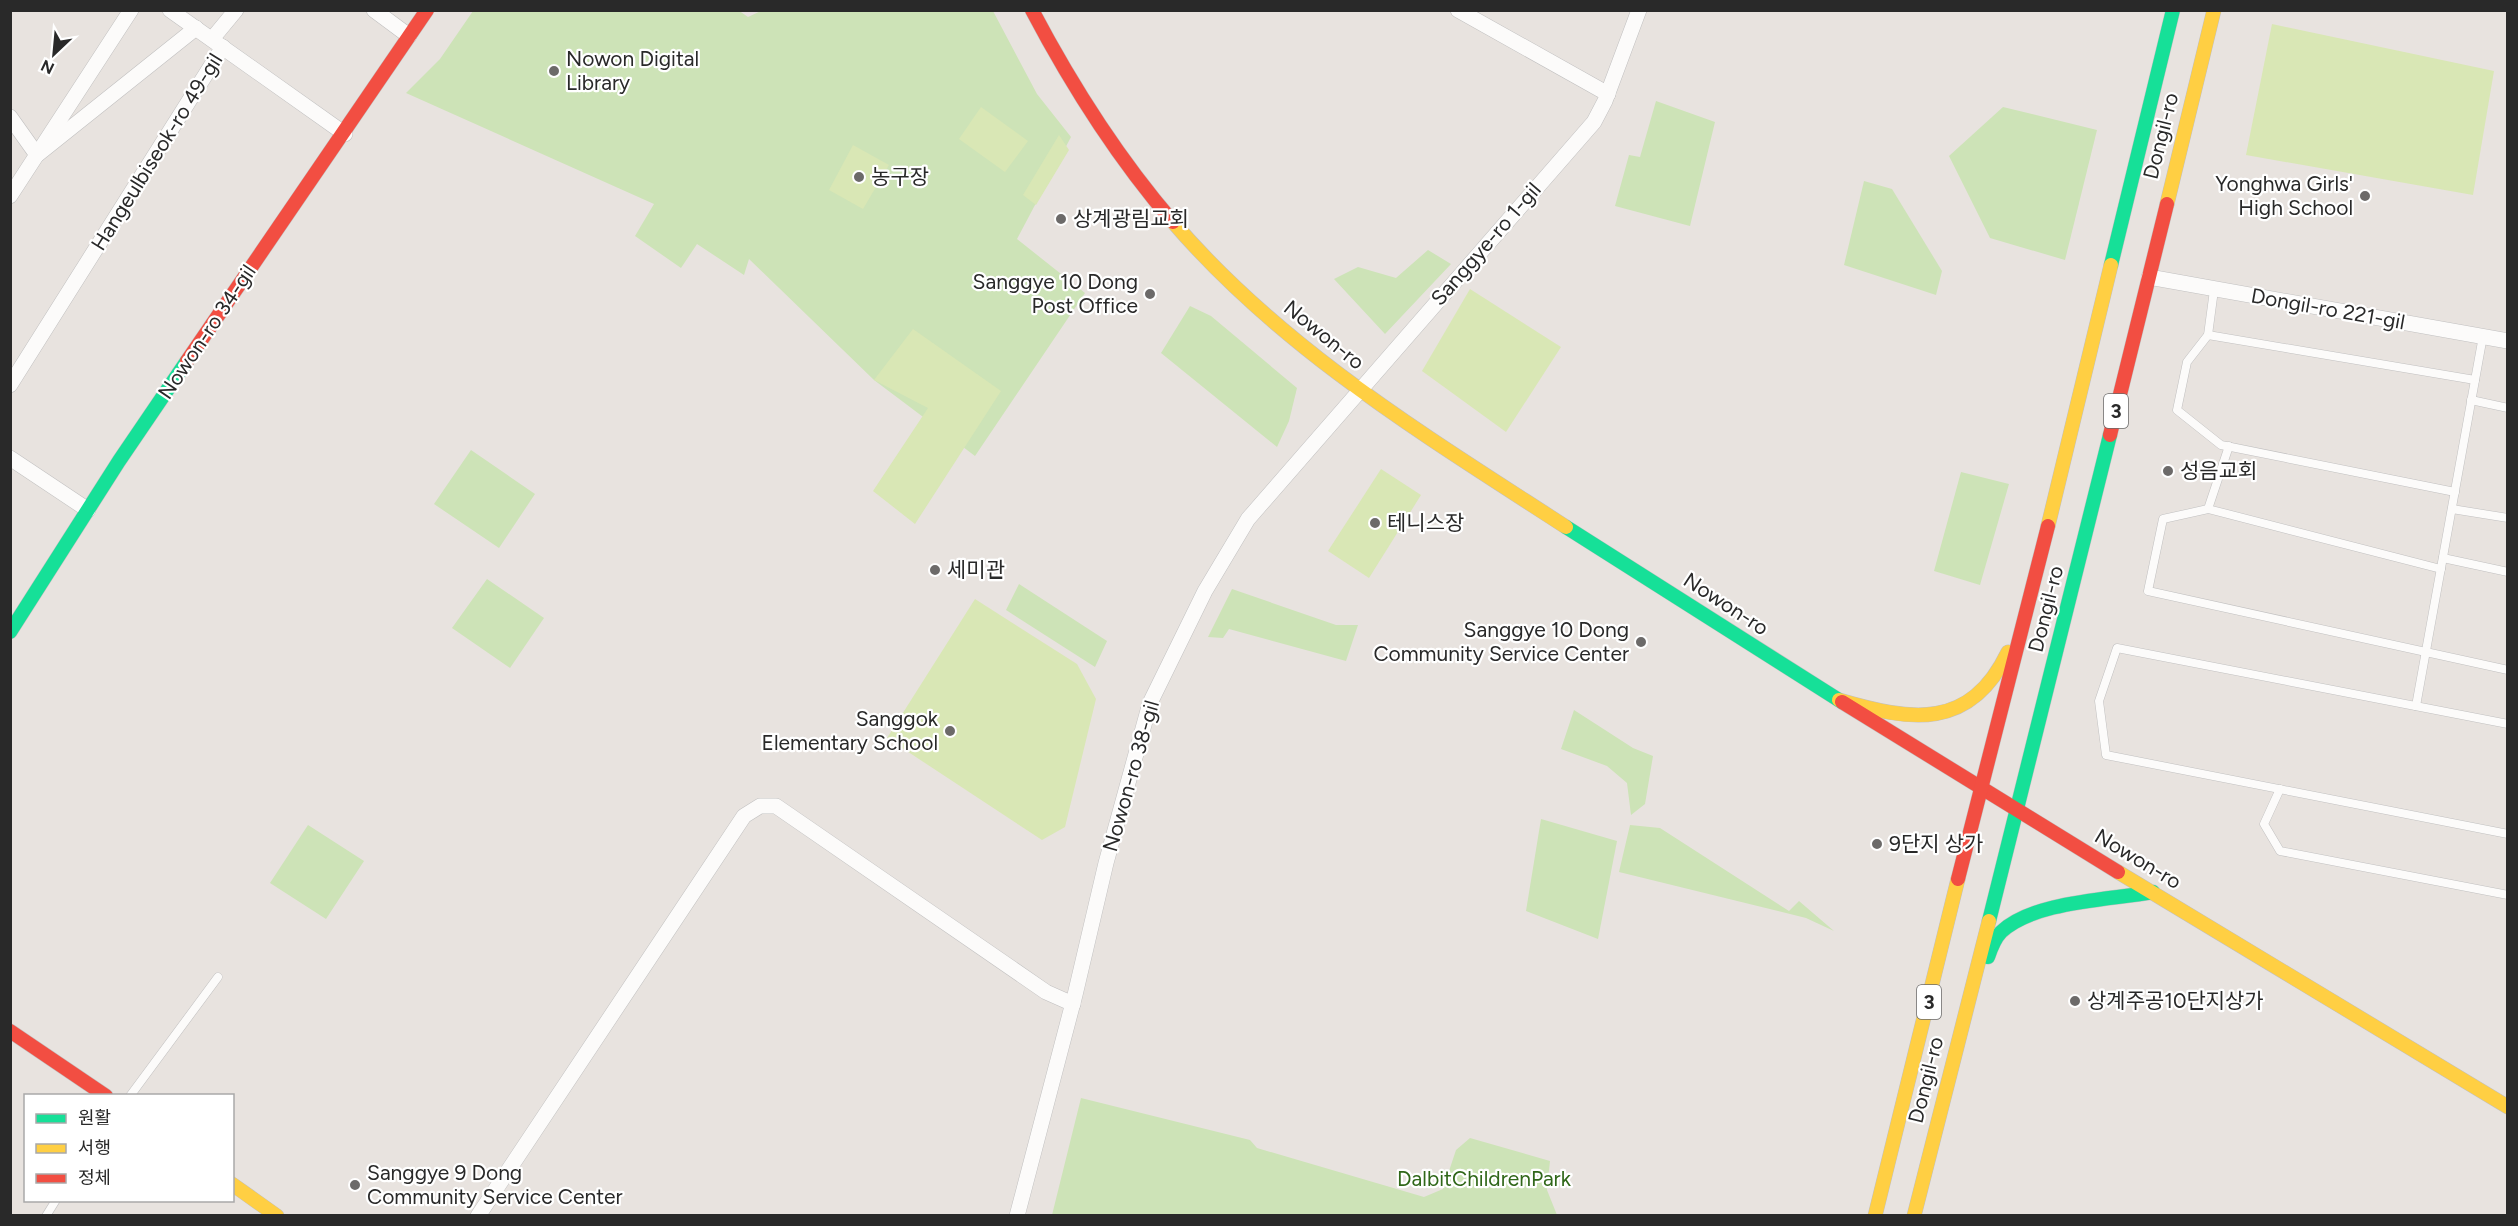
<svg xmlns="http://www.w3.org/2000/svg" width="2518" height="1226" font-family="Figtree,'Noto Sans KR',sans-serif">
<rect width="100%" height="100%" fill="#e8e3df"/>
<g fill="#cde3b7">
<path d="M738,10l10,7 15,-7 230,1 44,83 34,43 -54,102 68,54 -110,163 -101,-76 -125,-121 -5,16 -47,-31 -16,24 -46,-32 19,-32 -248,-111 34,-34 33,-48z"/>
<path d="M1656,101l59,21 -25,104 -75,-20 14,-51 11,2z"/>
<path d="M2003,107l94,23 -32,130 -75,-22 -41,-82z"/>
<path d="M1864,181l28,8 50,82 -6,24 -92,-30z"/>
<path d="M1428,250l23,14 -66,70 -51,-55 24,-12 38,11z"/>
<path d="M1190,306l21,10 86,72 -8,33 -12,26 -116,-94z"/>
<path d="M471,450l64,44 -36,54 -65,-44z"/>
<path d="M1961,472l48,12 -29,101 -46,-14z"/>
<path d="M487,579l57,39 -34,50 -58,-40z"/>
<path d="M1019,584l88,57 -12,26 -89,-57z"/>
<path d="M1232,589l104,36h22l-12,36 -117,-32 -6,9 -15,-1z"/>
<path d="M1574,710l59,38 20,8 -8,48 -14,11 -4,-32 -20,-17 -46,-17z"/>
<path d="M1541,819l76,22 -19,98 -72,-28z"/>
<path d="M308,825l56,36 -38,58 -56,-36z"/>
<path d="M1630,825l30,3 129,83 10,-10 35,30 -28,-13 -187,-46z"/>
<path d="M1081,1098l169,42 7,8 167,49 19,-8 13,-39 14,-12 80,23 -3,29 10,25h-505z"/>
</g>
<g fill="#d9e7b5">
<path d="M2272,24l222,47 -21,124 -227,-40z"/>
<path d="M981,107l47,34 -23,31 -46,-33z"/>
<path d="M1059,135l10,15 -33,55 -13,-10z"/>
<path d="M853,145l36,20 -26,44 -34,-19z"/>
<path d="M1470,289l91,58 -55,85 -84,-61z"/>
<path d="M913,329l88,62 -86,133 -42,-33 55,-83 -54,-28z"/>
<path d="M1381,469l40,26 -52,83 -41,-27z"/>
<path d="M975,599l102,65 19,35 -31,128 -23,13 -155,-102z"/>
</g>
<g fill="none" stroke-linecap="round" stroke-linejoin="round">
<g stroke="#c1c0c0" stroke-width="9">
<g id="lane">
<path d="M2214,290l-6,45 -21,27 -10,48 44,35 234,47"/>
<path d="M2208,335l267,45"/>
<path d="M2471,400l37,8"/>
<path d="M2208,509l21,-63"/>
<path d="M2452,509l56,9"/>
<path d="M2443,558l65,14"/>
<path d="M2441,569l-233,-60 -45,10 -15,72 360,79"/>
<path d="M2416,706l67,-370"/>
<path d="M2508,724l-391,-76 -18,53 7,54 402,79"/>
<path d="M2280,789l-16,35 16,27 228,44"/>
<path d="M130,1096l88,-119"/>
<path d="M46,1216l10,-16"/>
</g>
</g>
<g stroke="#c1c0c0" stroke-width="16">
<g id="street">
<path d="M170,10l175,124"/>
<path d="M374,10l35,26"/>
<path d="M1458,10l150,84"/>
<path d="M212,39l24,-29"/>
<path d="M10,117l27,38 159,-127"/>
<path d="M10,196l121,-186"/>
<path d="M2149,277l359,64"/>
<path d="M10,385l213,-338"/>
<path d="M10,458l78,52"/>
<path d="M478,1216l266,-400 16,-10h16l270,186 27,12"/>
<path d="M1017,1216l58,-221 31,-132 44,-160 55,-112 43,-72 346,-397 11,-21 34,-91"/>
</g>
</g>
<g stroke="#c1c0c0" stroke-width="15">
<g id="fast">
<path d="M2111,265l62,-255"/>
<path d="M1566,527l276,175"/>
<path d="M10,632l109,-171 68,-100"/>
<path d="M1989,921l121,-486"/>
<path d="M1988,957c3,-9 6,-18 13,-25 33,-31 108,-32 152,-40"/>
</g>
</g>
<g stroke="#c1c0c0" stroke-width="15">
<g id="slow">
<path d="M2167,204l47,-194"/>
<path d="M1173,222c110,128 253,214 393,305"/>
<path d="M2048,526l63,-261"/>
<path d="M1839,700c72,21 131,31 169,-48"/>
<path d="M2118,872l390,235"/>
<path d="M232,1184l45,32"/>
<path d="M1875,1216l83,-337"/>
<path d="M1914,1216l75,-295"/>
</g>
</g>
<g stroke="#c1c0c0" stroke-width="15">
<g id="jam">
<path d="M1032,10c40,76 85,147 141,212"/>
<path d="M187,361l240,-351"/>
<path d="M2110,435l57,-231"/>
<path d="M1842,702l276,170"/>
<path d="M1958,879l90,-353"/>
<path d="M10,1031l96,65"/>
</g>
</g>
<use href="#lane" stroke="#fcfbfa" stroke-width="8"/>
<use href="#street" stroke="#fcfbfa" stroke-width="15"/>
<use href="#fast" stroke="#16e098" stroke-width="14"/>
<use href="#slow" stroke="#ffcf43" stroke-width="14"/>
<use href="#jam" stroke="#f24e42" stroke-width="14"/>
</g>
<g fill="#6c6a69" stroke="#fff" stroke-width="2">
<circle cx="554" cy="71" r="6"/>
<circle cx="859" cy="177" r="6"/>
<circle cx="2365" cy="196" r="6"/>
<circle cx="1061" cy="219" r="6"/>
<circle cx="1150" cy="294" r="6"/>
<circle cx="2168" cy="471" r="6"/>
<circle cx="1375" cy="523" r="6"/>
<circle cx="935" cy="570" r="6"/>
<circle cx="1641" cy="642" r="6"/>
<circle cx="950" cy="731" r="6"/>
<circle cx="1877" cy="844" r="6"/>
<circle cx="2075" cy="1001" r="6"/>
<circle cx="355" cy="1185" r="6"/>
</g>
<g text-anchor="middle" stroke-width="4.5" stroke-linejoin="round" paint-order="stroke">
<g fill="#fff" stroke="#696969" stroke-width="1.5">
<rect x="2104" y="394" width="24" height="34" rx="4.5"/>
<rect x="1917" y="985" width="24" height="34" rx="4.5"/>
</g>
<g font-size="20" font-weight="bold" fill="#292929">
<text x="2116" y="418">3</text>
<text x="1929" y="1009">3</text>
</g>
<g font-size="21" fill="#292929" stroke="#fff" text-anchor="start">
<text x="566" y="66">Nowon Digital<tspan x="566" dy="24">Library</tspan></text>
<text x="871" y="184">농구장</text>
<text x="2353" y="191" text-anchor="end">Yonghwa Girls'<tspan x="2353" dy="24">High School</tspan></text>
<text x="1073" y="226">상계광림교회</text>
<text x="1138" y="289" text-anchor="end">Sanggye 10 Dong<tspan x="1138" dy="24">Post Office</tspan></text>
<text x="2180" y="478">성음교회</text>
<text x="1387" y="530">테니스장</text>
<text x="947" y="577">세미관</text>
<text x="1629" y="637" text-anchor="end">Sanggye 10 Dong<tspan x="1629" dy="24">Community Service Center</tspan></text>
<text x="938" y="726" text-anchor="end">Sanggok<tspan x="938" dy="24">Elementary School</tspan></text>
<text x="1889" y="851">9단지 상가</text>
<text x="2087" y="1008">상계주공10단지상가</text>
<text x="367" y="1180">Sanggye 9 Dong<tspan x="367" dy="24">Community Service Center</tspan></text>
</g>
<g font-size="21" fill="#292929" stroke="#fff">
<text transform="translate(2161 136) rotate(-76)" y="7">Dongil-ro</text>
<text transform="translate(157 152) rotate(-58)" y="7">Hangeulbiseok-ro 49-gil</text>
<text transform="translate(1486 244) rotate(-49)" y="7">Sanggye-ro 1-gil</text>
<text transform="translate(2328 309) rotate(10)" y="7">Dongil-ro 221-gil</text>
<text transform="translate(207 332) rotate(-56)" y="7">Nowon-ro 34-gil</text>
<text transform="translate(1324 335) rotate(39)" y="7">Nowon-ro</text>
<text transform="translate(1726 604) rotate(33)" y="7">Nowon-ro</text>
<text transform="translate(2046 609) rotate(-76)" y="7">Dongil-ro</text>
<text transform="translate(1131 776) rotate(-74)" y="7">Nowon-ro 38-gil</text>
<text transform="translate(2138 859) rotate(31)" y="7">Nowon-ro</text>
<text transform="translate(1926 1080) rotate(-76)" y="7">Dongil-ro</text>
</g>
<g font-size="21" fill="#306719" stroke="#fff">
<text x="1484" y="1186">DalbitChildrenPark</text>
</g>
</g>
<rect width="2518" height="1226" fill="none" stroke="#292929" stroke-width="24"/>
<rect x="24" y="1094" width="210" height="108" fill="#ffffff" stroke="#a9a9a9" stroke-width="1.5"/>
<rect x="36" y="1114" width="30" height="9" fill="#16e098" stroke="#a9a9a9" stroke-width="1.5"/>
<text x="78" y="1124" font-size="18" fill="#292929">원활</text>
<rect x="36" y="1144" width="30" height="9" fill="#ffcf43" stroke="#a9a9a9" stroke-width="1.5"/>
<text x="78" y="1154" font-size="18" fill="#292929">서행</text>
<rect x="36" y="1174" width="30" height="9" fill="#f24e42" stroke="#a9a9a9" stroke-width="1.5"/>
<text x="78" y="1184" font-size="18" fill="#292929">정체</text>
<g transform="translate(54 54) rotate(206)" stroke="#ffffff" stroke-width="4.5" paint-order="stroke">
<path d="M0-4.5L10 22L0 15L-10 22Z" fill="#292929"/>
<text y="-9" font-size="16" font-weight="bold" text-anchor="middle" fill="#292929">N</text>
</g>
</svg>
